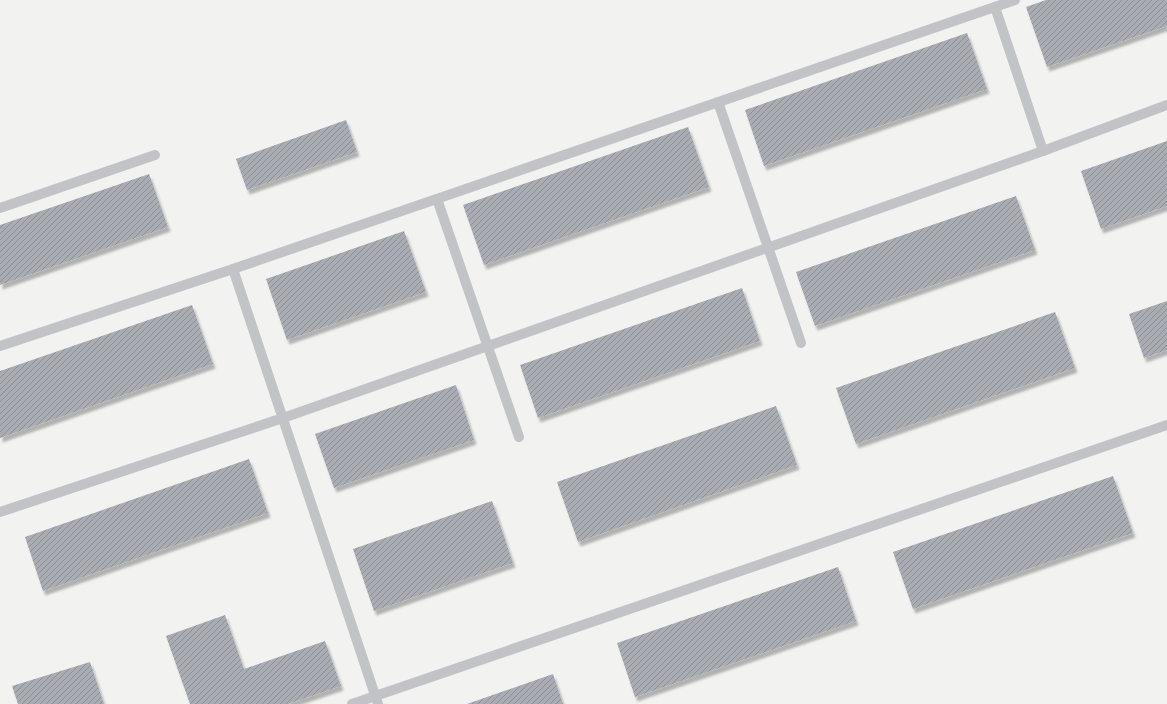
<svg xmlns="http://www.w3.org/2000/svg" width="1167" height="704" font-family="Barlow,sans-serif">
<defs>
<pattern id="building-hatch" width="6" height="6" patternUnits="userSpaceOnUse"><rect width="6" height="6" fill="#a9adb3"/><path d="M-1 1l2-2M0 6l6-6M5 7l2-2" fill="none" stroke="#8d9197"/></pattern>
<filter id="shadow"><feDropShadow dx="2.5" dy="4.5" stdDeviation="1" flood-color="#0004"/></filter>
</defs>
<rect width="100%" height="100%" fill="#f2f3f0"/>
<g fill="url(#building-hatch)" filter="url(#shadow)">
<path d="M1046,0h121v26l-120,41 -21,-60z"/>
<path d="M967,33l20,56 -223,77 -19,-56z"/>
<path d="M346,120l11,32 -110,38 -11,-31z"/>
<path d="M688,127l21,60 -225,78 -21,-60z"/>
<path d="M1167,141v65l-66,23 -20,-58z"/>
<path d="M149,174l19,53 -168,58v-60z"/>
<path d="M1016,196l19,54 -220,76 -19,-54z"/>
<path d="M404,231l22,61 -139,48 -21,-61z"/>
<path d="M742,288l18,53 -222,77 -18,-53z"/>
<path d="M1167,301v49l-23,8 -15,-44z"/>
<path d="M192,305l21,59 -213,74v-67z"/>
<path d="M1055,312l20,56 -219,76 -20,-56z"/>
<path d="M456,385l18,55 -140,48 -19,-54z"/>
<path d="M776,406l21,59 -219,77 -21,-60z"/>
<path d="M249,459l19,54 -225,78 -18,-54z"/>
<path d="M1113,476l20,57 -220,76 -20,-57z"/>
<path d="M492,501l21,62 -139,48 -21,-62z"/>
<path d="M838,567l18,54 -221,76 -18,-54z"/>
<path d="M225,615l19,54 81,-28 16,45 -53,18h-98l-24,-68z"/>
<path d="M90,662l14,42h-86l-6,-18z"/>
<path d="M553,674l10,30h-96z"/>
</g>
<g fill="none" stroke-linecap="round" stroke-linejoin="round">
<g stroke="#c1c3c7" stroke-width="10">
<path d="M995,7l48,144"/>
<path d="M718,102l83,241"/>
<path d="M437,199l82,238"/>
<path d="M0,208l155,-53"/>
<path d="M233,269l145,435"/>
<path d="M0,346l233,-77 782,-269"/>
<path d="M0,512l283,-94 760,-267 124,-46"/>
<path d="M352,704l815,-279"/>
</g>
</g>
</svg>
